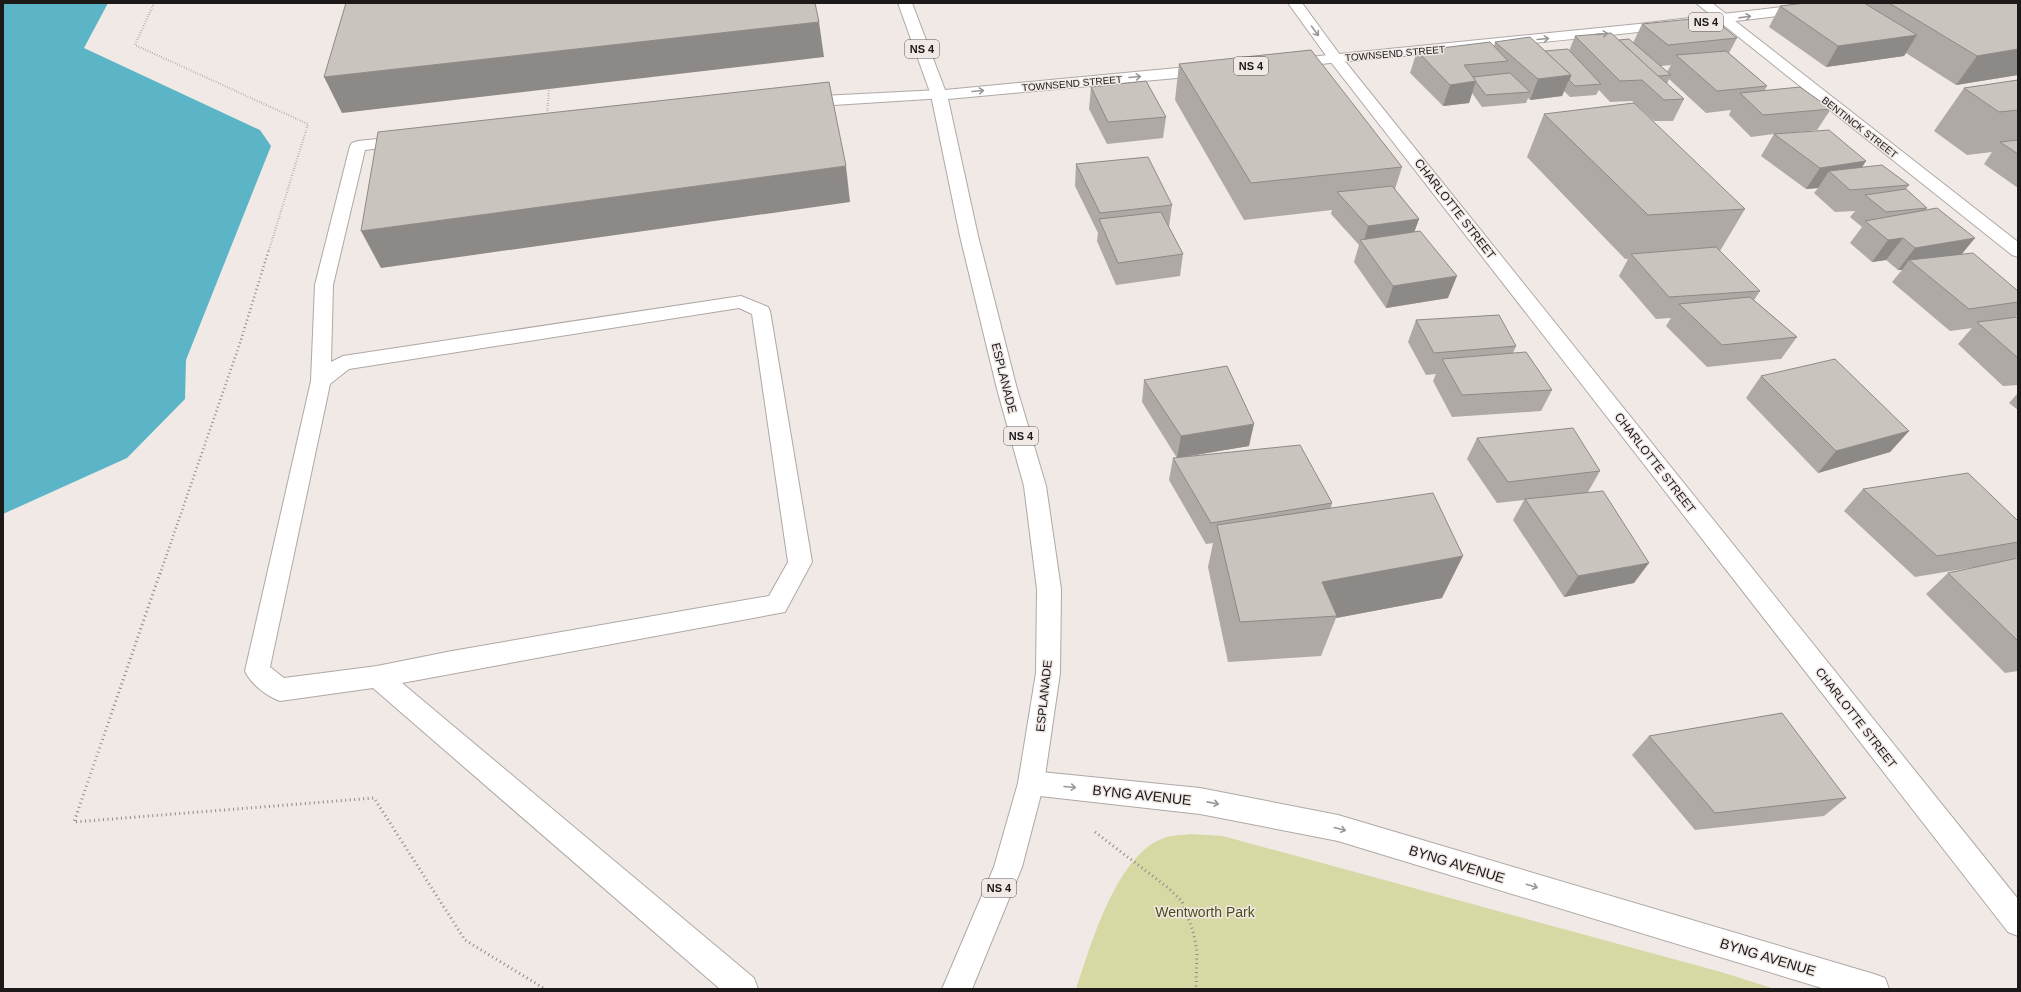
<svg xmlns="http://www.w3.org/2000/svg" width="2021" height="992" font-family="Arial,sans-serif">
<rect width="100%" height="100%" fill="#f0e9e6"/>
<path fill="#d6d9a4" d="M1191,834l32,2 498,136 54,17h-699c15,-44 40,-134 88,-151 8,-3 18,-3 27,-4z"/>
<path fill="#5cb5c7" d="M3,3h105l-24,45 176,82 11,16 -85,214 -1,39 -58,59 -124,56z"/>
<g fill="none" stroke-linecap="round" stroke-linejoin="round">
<g stroke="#afa8a5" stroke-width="2">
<g id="minor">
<path d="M1288,3h14l38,52 678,844v37l-10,-4 -678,-871z"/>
<path d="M1696,3h16l306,239v15l-6,-2z"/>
<path d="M939,90l5,2 3,3 -3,3 -142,9 -5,-2 -3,-3 3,-3 5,-2z"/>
<path d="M406,136l6,2 2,3 -2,3 -47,6 -32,135 -2,77 12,-6 398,-60 27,11 2,4 42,251 -27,50 -383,71 352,295 4,11h-38l-347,-301 -93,13c-14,-5 -29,-17 -35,-30l66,-290 4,-96 35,-139 2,-3 6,-2zM739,308l13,6 36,248 -19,34 -317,55 -75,15 -93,12 -14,-11 60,-283 19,-15z"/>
<path d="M1031,771l169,17 138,27 536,159 11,4 4,11h-64l-487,-148 -138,-27 -169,-19 -9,-3 -4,-9 4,-9z"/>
</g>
</g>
<g stroke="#afa8a5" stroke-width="2">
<g id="major">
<path d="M898,3h14l33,87 264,-25 5,2 3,3 -3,3 -5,2 -261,24 30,137 39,153 29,97 15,103 -1,84 -16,110 -22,84 -50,122h-30l52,-122 24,-84 18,-110 1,-84 -13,-103 -27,-97 -37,-153 -29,-141z"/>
<path d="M1817,3h39l-2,3 -5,1c-186,24 -373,42 -560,60l-5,-1 -2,-3 2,-3 5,-1 350,-35z"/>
</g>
</g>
<path stroke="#8e8987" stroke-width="2" stroke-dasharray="0.5 2" stroke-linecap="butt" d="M154,3l-19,42 173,79 -39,126"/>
<path stroke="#8e8987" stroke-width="2.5" stroke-dasharray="1 3" stroke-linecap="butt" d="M160,574l80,-231 29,-94"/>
<g stroke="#8e8987" stroke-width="3" stroke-dasharray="1 3.5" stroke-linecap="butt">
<path d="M160,573l-86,249 300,-24 91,142 80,49"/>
<path d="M1095,832l72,55 15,14 11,30 4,20 -1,38"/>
</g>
<use href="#minor" fill="#fff" fill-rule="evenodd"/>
<use href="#major" fill="#fff" fill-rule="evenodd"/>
<path stroke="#8e8987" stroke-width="2" stroke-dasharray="0.5 2" stroke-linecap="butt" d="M547,116l2,-27"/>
</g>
<g fill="#aea9a4" fill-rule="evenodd">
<path d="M1805,3h213v72l-62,10 -50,-32 -2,3 -78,11 -57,-40 11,-21z"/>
<path d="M1642,24l95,14 -8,15 38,33 -2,4 66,19 -14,21 -37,4 86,27 -4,6 47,18 -3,4 21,19 -2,3 37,43 56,37v23l-3,4 3,-1v68l-15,1 -45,-42 14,-16 -22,3 -58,-49 10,-12h-4l-12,-10 -14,2 -22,-19 12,-16 -12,-10 5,-6 -20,1 -21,-19 4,-5 -12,1 -45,-33 13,-22 -23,3 -22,-22 2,-5 -25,3 -37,-34 -2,5 17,15 -11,22h-19l-22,-20 -22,1 -11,-12 -3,5 -26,2 -6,-6 -2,5 -32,4 -2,-2 -2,5 -44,4 -10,-14 -3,10 -26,3 -33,-33 7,-22 77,-5 1,-4 50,9h24l6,-15 44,4 14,3zM1671,65l-4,7 -6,-6z"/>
<path d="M1179,64l223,103 -7,22 24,30 -5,13 34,66 -62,10 -32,-46 5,-17 -28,-31 1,-4 -88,10 -69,-120z"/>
<path d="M2018,80v108l-34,-24 8,-12 -25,3 -33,-24 30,-43z"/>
<path d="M1091,87l75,30 -3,21 -56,6 -18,-35z"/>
<path d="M1544,114l201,95 -25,42 40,40 -6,9 43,37 -16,22 -74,8 -41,-41 5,-8 -15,1 -37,-43 9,-17h-3l-98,-102z"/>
<path d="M1076,164l96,41 -3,22 14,27 -3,22 -64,9 -19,-44 1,-8 -23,-47z"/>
<path d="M1416,320l100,26 -3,7 39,37 -11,21 -89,6 -19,-36 3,-7 -10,1 -18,-33z"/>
<path d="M1761,376l148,55 -19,21 -72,21 -72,-75z"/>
<path d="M1144,380l105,66 -72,12 -35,-56z"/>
<path d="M2018,393v17l-9,-7z"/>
<path d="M1477,438l123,33 -12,21 46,91 -70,14 -51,-77 11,-20 -27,3 -30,-44z"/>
<path d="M1173,458l159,45 -1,5 111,90 -106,20 -15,38 -93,6 -20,-95 5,-24 -7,1 -37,-64z"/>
<path d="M1863,489l155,32v35l-4,3 4,-1v113l-13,2 -79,-79 22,-21 51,-10 -84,14 -71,-66z"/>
<path d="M1649,736l197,62 -22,18 -129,14 -63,-75z"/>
</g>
<g fill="#8d8986">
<path d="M819,22l5,35 -482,56 -18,-36z"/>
<path d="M1917,35l-13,21 -78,11 12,-21z"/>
<path d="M2018,49v26l-62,10 21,-29z"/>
<path d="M1571,75l-9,21 -32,4 8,-21z"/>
<path d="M1476,81l-7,22 -26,3 7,-21z"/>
<path d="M1866,161l-15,22 -22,-12 -11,17 -12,1 14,-21z"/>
<path d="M846,166l4,36 -469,66 -20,-37z"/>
<path d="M1419,219l-8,22 -48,3 5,-18z"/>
<path d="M1903,238l-17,22 -14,2 16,-22z"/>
<path d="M1975,238l-18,22h-48l-7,10h-4l17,-22z"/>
<path d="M1457,276l-9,22 -62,10 7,-22z"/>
<path d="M1254,424l-5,22 -72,12 4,-22z"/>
<path d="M1909,431l-19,21 -72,21 18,-22z"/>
<path d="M1463,556l-21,42 -106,20 1,-2 -15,-34z"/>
<path d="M1649,563l-15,20 -70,14 14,-21z"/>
</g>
<g fill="#cac4bf" stroke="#8d8986">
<path d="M346,3h469l4,19 -495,55z"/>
<path d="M1805,3h59l53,32 -79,11 -58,-40z"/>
<path d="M1889,3h129v46l-41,7z"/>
<path d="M1711,17l26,21 -69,7 -26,-21z"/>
<path d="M1611,33l73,66 -20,1 -22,-20 -22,1 -45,-45z"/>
<path d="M1530,37l41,38 -33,4 -43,-37z"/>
<path d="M1629,39l42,36 -13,1 -39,-36z"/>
<path d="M1490,42l18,19 -44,4 12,16 -26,4 -33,-34z"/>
<path d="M1568,49l33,35 -26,2 -6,-6 2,-5 -26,-24z"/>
<path d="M1311,50l91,117 -151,16 -72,-119z"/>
<path d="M1726,51l41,35 -50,5 -41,-36z"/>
<path d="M1510,73l20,19 -44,3 -10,-13v-1l-3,-4z"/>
<path d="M2018,80v30l-19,2 -35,-24z"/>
<path d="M1146,81l20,36 -58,5 -17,-35z"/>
<path d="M829,82l17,84 -485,65 17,-99z"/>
<path d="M1800,87l31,22 -68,6 -23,-22z"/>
<path d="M1634,103l111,106 -97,6 -104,-101z"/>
<path d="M1829,130l37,31 -46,7 -46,-34z"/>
<path d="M2018,140v14l-18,-12z"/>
<path d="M1148,157l24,48 -72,8 -24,-49z"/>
<path d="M1882,165l27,20 -59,5 -21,-19z"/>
<path d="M1392,186l27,33 -51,7 -31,-34z"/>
<path d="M1906,189l21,19 -41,4 -21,-17z"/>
<path d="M1937,208l38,30 -60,10 -12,-10 -15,2 -23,-19z"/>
<path d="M1161,212l22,42 -65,9 -19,-44z"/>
<path d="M1420,231l37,45 -64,10 -33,-46z"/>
<path d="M1716,247l44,44 -91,6 -38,-43z"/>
<path d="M1973,253l45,38v11l-49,7 -60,-49z"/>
<path d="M1750,297l47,40 -75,8 -43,-41z"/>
<path d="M1499,315l17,31 -82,7 -18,-33z"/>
<path d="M2018,317v41l-41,-36z"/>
<path d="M1526,352l26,38 -90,5 -20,-36z"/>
<path d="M1835,359l74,72 -73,20 -75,-75z"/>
<path d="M1227,366l27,58 -73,12 -37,-56z"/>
<path d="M1573,428l27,43 -92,11 -31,-44z"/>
<path d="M1300,445l32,58 -121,20 -38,-65z"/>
<path d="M1968,473l50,48v21l-81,14 -74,-67z"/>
<path d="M1603,491l46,72 -71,13 -53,-77z"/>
<path d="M1433,493l30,63 -141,26 15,34 -97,6 -23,-97z"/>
<path d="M2018,558v83l-70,-68z"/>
<path d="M1782,713l64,85 -131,15 -66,-77z"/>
</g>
<defs><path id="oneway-shaft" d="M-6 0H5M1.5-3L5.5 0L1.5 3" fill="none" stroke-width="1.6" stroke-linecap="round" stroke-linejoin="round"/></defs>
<g stroke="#999897">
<use href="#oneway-shaft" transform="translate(1745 17) rotate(-8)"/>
<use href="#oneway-shaft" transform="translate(1315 31) rotate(54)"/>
<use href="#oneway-shaft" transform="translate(1602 34) rotate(-6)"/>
<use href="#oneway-shaft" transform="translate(1543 39) rotate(-5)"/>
<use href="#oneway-shaft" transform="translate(1135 77) rotate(-5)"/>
<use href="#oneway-shaft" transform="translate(978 91) rotate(-5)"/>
<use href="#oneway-shaft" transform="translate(1070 787) rotate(5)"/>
<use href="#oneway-shaft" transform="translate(1213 803) rotate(11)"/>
<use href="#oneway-shaft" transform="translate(1340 829) rotate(15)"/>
<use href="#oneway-shaft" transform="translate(1532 886) rotate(17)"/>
</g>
<g text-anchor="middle" stroke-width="3" stroke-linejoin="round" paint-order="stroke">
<g font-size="10" fill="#1c1918" stroke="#f0e9e6">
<text transform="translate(1395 53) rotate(-5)" y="4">TOWNSEND STREET</text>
<text transform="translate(1072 83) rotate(-5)" y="4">TOWNSEND STREET</text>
<text transform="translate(1860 127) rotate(38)" y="4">BENTINCK STREET</text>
</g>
<g fill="#f0e9e6" stroke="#5c5756" stroke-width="1">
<rect x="1689" y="13" width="34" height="18" rx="3"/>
<rect x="905" y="40" width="34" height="18" rx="3"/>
<rect x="1234" y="57" width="34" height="18" rx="3"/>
<rect x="1004" y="427" width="34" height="18" rx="3"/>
<rect x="982" y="879" width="34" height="18" rx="3"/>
</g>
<g font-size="11" font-weight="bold" fill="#1c1918">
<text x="1706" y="26">NS 4</text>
<text x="922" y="53">NS 4</text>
<text x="1251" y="70">NS 4</text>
<text x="1021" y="440">NS 4</text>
<text x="999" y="892">NS 4</text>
</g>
<g font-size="12" fill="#1c1918" stroke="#f0e9e6">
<text transform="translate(1455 209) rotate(52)" y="4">CHARLOTTE STREET</text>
<text transform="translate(1004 378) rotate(76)" y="4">ESPLANADE</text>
<text transform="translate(1655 463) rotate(52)" y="4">CHARLOTTE STREET</text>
<text transform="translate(1044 696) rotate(-84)" y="4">ESPLANADE</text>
<text transform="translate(1856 718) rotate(52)" y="4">CHARLOTTE STREET</text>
</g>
<g font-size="14" fill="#1c1918" stroke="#f0e9e6">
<text transform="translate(1142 795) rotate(6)" y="5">BYNG AVENUE</text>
<text transform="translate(1457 864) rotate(17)" y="5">BYNG AVENUE</text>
<text transform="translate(1768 957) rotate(17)" y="5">BYNG AVENUE</text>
</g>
<g font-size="14" fill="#4c4d1a" stroke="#f0e9e6">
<text x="1205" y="917">Wentworth Park</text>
</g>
</g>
<rect width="2021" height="992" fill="none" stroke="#1c1918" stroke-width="8"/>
</svg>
